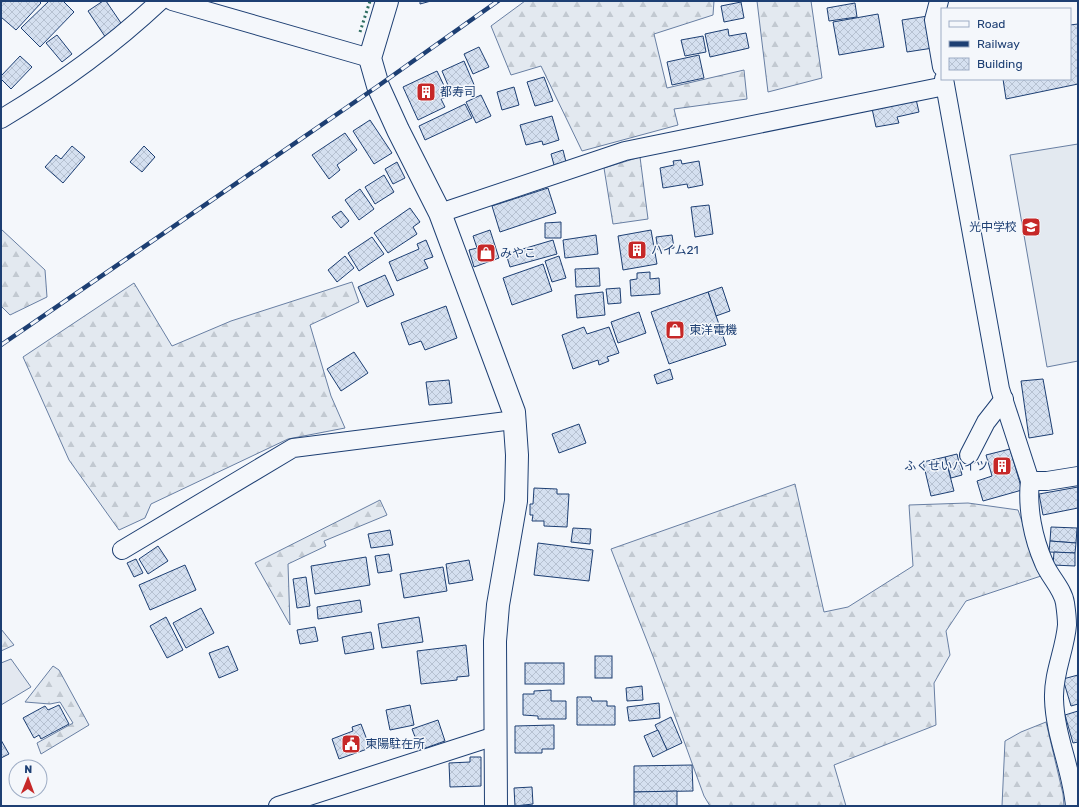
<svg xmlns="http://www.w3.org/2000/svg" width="1079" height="807" font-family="Rubik,'Noto Sans JP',sans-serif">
<defs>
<pattern id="forest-firs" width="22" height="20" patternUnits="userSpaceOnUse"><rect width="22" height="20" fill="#e3e9f0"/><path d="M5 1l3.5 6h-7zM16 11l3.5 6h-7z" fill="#c2c9d1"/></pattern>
<pattern id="building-cross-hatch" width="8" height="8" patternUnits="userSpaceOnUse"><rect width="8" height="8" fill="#d5e0f0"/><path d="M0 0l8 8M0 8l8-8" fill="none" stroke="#b6c1d1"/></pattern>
</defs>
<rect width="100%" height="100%" fill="#f4f7fb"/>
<g fill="url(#forest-firs)" stroke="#687fa3">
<path d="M525,1h189l-1,14 -59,19 13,54 77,-18 3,29 -73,10 4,16 -96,26 -41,-85 -30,9 -20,-49z"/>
<path d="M757,1h54l11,77 -54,14z"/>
<path d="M640,157l8,62 -35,5 -9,-56z"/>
<path d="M1,229l44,41 2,27 -37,18 -9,-9z"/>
<path d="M352,282l7,20 -49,23 21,71 14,32 -57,11 -137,65 -6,14 -26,12 -50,-70 -46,-103 111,-74 38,63 59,-25z"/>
<path d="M795,484l29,128 24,-5 65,-41 -4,-61 59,-2 50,7 23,66 -75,25 -20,30 4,24 -16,28 2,42 -102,40 12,41h-136l-6,-10 -50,-137 -43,-110z"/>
<path d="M380,500l7,15 -63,26 2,5 -38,18 2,61 -35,-62z"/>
<path d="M1,629l13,16 -13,6z"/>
<path d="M53,666l6,4 30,55 -48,29 -4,-11 36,-20 -13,-21 -10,2 -25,-2z"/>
<path d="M1046,722l17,72 1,12h-62l3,-65 16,-9z"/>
</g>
<path fill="#e3e9f0" stroke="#687fa3" d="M1078,144v217l-31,6 -37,-212z"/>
<path fill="#e3e8f0" stroke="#687fa3" d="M11,659l20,28 -30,18v-42z"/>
<g fill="url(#building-cross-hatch)" stroke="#1d3f73">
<path d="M1,1h38l2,2 -25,27 -15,-13z"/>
<path d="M49,1h14l11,11 -34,35 -19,-19z"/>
<path d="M103,1h3l17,25 -17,12 -18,-27z"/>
<path d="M420,1h11l-11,3z"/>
<path d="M741,2l3,16 -20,4 -3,-16z"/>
<path d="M855,3l2,14 -28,4 -2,-13z"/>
<path d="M878,14l6,33 -45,8 -6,-33z"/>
<path d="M928,16l5,32 -26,4 -5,-32z"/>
<path d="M1078,24v60l-72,15 -3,-20h67v-54z"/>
<path d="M728,29l1,7 17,-3 3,15 -39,9 -5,-23z"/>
<path d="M57,35l15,19 -10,8 -16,-19z"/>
<path d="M703,36l3,16 -21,4 -4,-16z"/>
<path d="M479,47l10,20 -16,7 -9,-20z"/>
<path d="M699,55l5,23 -32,7 -5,-23z"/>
<path d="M20,56l12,11 -21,22 -10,-10v-3z"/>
<path d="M464,61l11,26 -22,10 -11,-26z"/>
<path d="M437,71l12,25 -8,3 4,8 -27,13 -15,-33z"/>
<path d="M544,77l9,24 -18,5 -8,-24z"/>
<path d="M514,87l5,18 -17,5 -5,-18z"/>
<path d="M481,95l10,21 -15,7 -10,-21z"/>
<path d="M915,95l4,17 -22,5 2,6 -23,4 -5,-23z"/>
<path d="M465,104l7,14 -47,22 -6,-14z"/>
<path d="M552,116l7,24 -16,5 -1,-4 -16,4 -6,-20z"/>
<path d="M370,120l22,33 -18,11 -21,-33z"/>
<path d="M345,133l12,17 -20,15 3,5 -11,9 -17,-24z"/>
<path d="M72,146l13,11 -22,26 -18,-16 11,-12 5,4z"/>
<path d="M144,146l11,11 -13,15 -12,-10z"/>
<path d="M563,150l3,12 -12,3 -3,-11z"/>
<path d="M681,160l1,4 17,-3 4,24 -15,3 -1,-4 -24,4 -3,-20 14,-3 -1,-4z"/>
<path d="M397,162l8,16 -12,6 -8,-15z"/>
<path d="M384,175l10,17 -19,12 -10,-17z"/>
<path d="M548,188l8,25 -56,19 -8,-26z"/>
<path d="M360,189l14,20 -15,11 -14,-20z"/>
<path d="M709,205l4,29 -18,3 -4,-30z"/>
<path d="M410,208l10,14 -7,5 4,7 -29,19 -14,-20z"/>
<path d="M341,211l8,10 -8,7 -9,-11z"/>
<path d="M561,222v16h-16v-15z"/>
<path d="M490,230l9,28 -25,9 -5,-17 8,-2 -4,-12z"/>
<path d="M651,230l6,34 -34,6 -5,-34z"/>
<path d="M596,235l2,19 -33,4 -2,-18z"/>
<path d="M672,235l2,13 -16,2 -2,-13z"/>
<path d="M372,237l12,17 -25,17 -11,-18z"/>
<path d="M426,240l7,17 -9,3 4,8 -31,13 -8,-19 30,-13 -2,-5z"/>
<path d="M553,240l4,14 -47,13 -4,-13z"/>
<path d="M345,256l9,12 -17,14 -9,-12z"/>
<path d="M559,256l7,22 -14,4 -7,-21z"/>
<path d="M543,264l9,27 -40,14 -9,-27z"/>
<path d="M599,268l1,18 -24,1 -1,-18z"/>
<path d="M650,272v7l9,-1 1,16 -29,2 -1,-16 7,-1v-6z"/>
<path d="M385,275l9,20 -27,12 -9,-20z"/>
<path d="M722,287l8,24 -14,5 -8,-24z"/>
<path d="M620,288l1,15 -13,1 -2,-15z"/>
<path d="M603,292l2,23 -28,3 -2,-23z"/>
<path d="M708,292l18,53 -57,19 -18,-52z"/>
<path d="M446,306l11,32 -32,12 -4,-9 -12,4 -8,-22z"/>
<path d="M639,312l7,21 -28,10 -7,-21z"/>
<path d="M584,327l3,7 22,-7 10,26 -12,4 2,4 -10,4 -1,-5 -25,9 -11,-34z"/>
<path d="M354,352l14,21 -27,18 -14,-22z"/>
<path d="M670,369l3,10 -16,5 -3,-9z"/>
<path d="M1043,379l10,55 -24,4 -8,-57z"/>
<path d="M449,380l3,23 -23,2 -3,-23z"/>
<path d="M579,424l7,19 -27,10 -7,-19z"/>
<path d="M1010,449l12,41 -39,11 -6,-20 15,-5 -6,-21z"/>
<path d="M957,454l5,21 -11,3 -6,-21z"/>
<path d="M945,457l9,34 -23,5 -8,-34z"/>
<path d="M1078,487v21l-35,7 -4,-21z"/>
<path d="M534,488l23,1v5h12l-2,33 -23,-1v-5h-12l1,-6h-3v-11h3z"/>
<path d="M1051,527l26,1 -1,15 -26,-2z"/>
<path d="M573,528l18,1 -1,15 -19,-2z"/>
<path d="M390,530l3,15 -22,3 -3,-14z"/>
<path d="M1050,541l26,2 -1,10 -26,-1z"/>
<path d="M538,543l55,7 -4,31 -55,-6z"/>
<path d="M158,546l10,15 -20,13 -9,-15z"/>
<path d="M1054,552l21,1v13l-22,-1z"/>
<path d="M389,554l3,17 -14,2 -3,-17z"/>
<path d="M366,557l4,28 -55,9 -4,-28z"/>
<path d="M136,559l7,14 -9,4 -7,-14z"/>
<path d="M469,560l4,20 -24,4 -3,-20z"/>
<path d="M185,565l11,25 -46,20 -11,-25z"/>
<path d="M443,567l4,24 -43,7 -4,-24z"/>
<path d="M306,577l4,29 -13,2 -4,-29z"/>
<path d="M360,600l2,12 -44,7 -1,-12z"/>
<path d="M201,608l13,25 -28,15 -13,-25z"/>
<path d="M166,617l17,33 -16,8 -17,-32z"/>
<path d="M419,617l4,25 -41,6 -4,-24z"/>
<path d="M315,627l3,14 -18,3 -3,-14z"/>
<path d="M371,632l3,17 -29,5 -3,-17z"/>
<path d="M466,645l3,31 -12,1v3l-36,4 -4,-33z"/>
<path d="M228,646l10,24 -19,8 -10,-25z"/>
<rect x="595" y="656" width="17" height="22"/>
<rect x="525" y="663" width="39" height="21"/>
<path d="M1078,675v29l-7,2 -8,-27z"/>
<path d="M642,686l1,14 -16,1 -1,-13z"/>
<path d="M551,690v11h15v18h-28v-3l-15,-1v-21h11v-3z"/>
<path d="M577,697h14l1,4h15v5h8v19h-38z"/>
<path d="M659,703l1,15 -31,3 -2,-14z"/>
<path d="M59,705l10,19 -28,15 -2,-4 -5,3 -11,-20 22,-12 3,4z"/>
<path d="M410,705l4,20 -24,5 -4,-20z"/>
<path d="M1078,711v31l-5,1 -8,-28z"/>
<path d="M671,717l11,26 -15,7 -12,-25z"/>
<path d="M438,720l7,21 -25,9 -8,-21z"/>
<path d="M361,724l9,24 -31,11 -7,-20 21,-8 -1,-4z"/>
<path d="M554,725v24h-12v4h-27v-27z"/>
<path d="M658,730l9,20 -14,7 -9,-21z"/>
<path d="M1,740l8,14 -8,4z"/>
<path d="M470,757h11v29l-31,1 -1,-24 21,-1z"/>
<path d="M692,765l1,26 -59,1v-26z"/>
<path d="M532,787l1,17 -18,2 -1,-18z"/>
<path d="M677,791v15h-43v-14z"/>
</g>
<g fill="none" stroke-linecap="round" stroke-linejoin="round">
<g stroke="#1d3f73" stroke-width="20">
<g id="street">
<path d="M172,1l198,57"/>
<path d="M939,1l-5,19 8,47"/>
<path d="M944,79l56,310 30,92c-3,27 3,57 14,82 5,13 19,26 21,40 1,7 2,15 2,22 -2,25 -14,48 -13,74 1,37 18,71 21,107"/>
<path d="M1,119c57,-34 110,-72 159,-118"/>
<path d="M440,213l185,-62 320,-65"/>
<path d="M969,455l17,-33 18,-23"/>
<path d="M1030,481h17l31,-5"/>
<path d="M122,550l171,-102 221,-28"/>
<path d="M278,806l217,-70"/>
</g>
</g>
<g stroke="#1d3f73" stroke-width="24">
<path id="secondary" d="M387,1l-17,57 8,28 20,44 42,83 74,199 3,43 -1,46 -18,104 -3,36 1,165"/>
</g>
<use href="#street" stroke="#f4f7fb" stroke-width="18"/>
<use href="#secondary" stroke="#f4f7fb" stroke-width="22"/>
<g stroke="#1d3f73" stroke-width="4.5">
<path id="rail" d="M1,345l377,-259 120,-85"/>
</g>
<use href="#rail" stroke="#f4f7fb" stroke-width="3" stroke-dasharray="9" stroke-linecap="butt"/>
<path stroke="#2c6c60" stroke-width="3" stroke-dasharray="2 3" stroke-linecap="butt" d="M360,32l10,-31"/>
</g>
<defs>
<g id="building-square" transform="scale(1)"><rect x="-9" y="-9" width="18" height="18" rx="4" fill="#c62828" stroke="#f4f7fb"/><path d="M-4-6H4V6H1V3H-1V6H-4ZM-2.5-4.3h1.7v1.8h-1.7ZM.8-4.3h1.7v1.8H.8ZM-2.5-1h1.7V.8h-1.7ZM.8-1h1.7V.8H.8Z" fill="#fff"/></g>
<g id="school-square" transform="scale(1)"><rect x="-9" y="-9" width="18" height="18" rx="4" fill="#c62828" stroke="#f4f7fb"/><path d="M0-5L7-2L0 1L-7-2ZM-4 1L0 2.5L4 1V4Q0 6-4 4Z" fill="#fff"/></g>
<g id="shop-square" transform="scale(1)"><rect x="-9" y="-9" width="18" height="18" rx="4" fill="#c62828" stroke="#f4f7fb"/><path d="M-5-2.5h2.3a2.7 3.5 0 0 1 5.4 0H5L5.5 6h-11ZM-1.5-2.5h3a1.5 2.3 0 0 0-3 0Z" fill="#fff"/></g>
<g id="civic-square" transform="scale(1)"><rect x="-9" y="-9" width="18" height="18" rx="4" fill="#c62828" stroke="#f4f7fb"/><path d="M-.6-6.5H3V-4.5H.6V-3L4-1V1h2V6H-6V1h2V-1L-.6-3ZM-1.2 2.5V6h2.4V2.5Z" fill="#fff"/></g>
</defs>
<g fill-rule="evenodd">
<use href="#building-square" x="426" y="92"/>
<use href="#school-square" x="1031" y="227"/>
<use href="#building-square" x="637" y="250"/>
<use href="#shop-square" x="486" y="253"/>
<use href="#shop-square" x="675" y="330"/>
<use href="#building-square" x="1002" y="466"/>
<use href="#civic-square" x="351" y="744"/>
</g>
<g text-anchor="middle" stroke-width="3" stroke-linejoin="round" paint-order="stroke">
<g font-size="12" fill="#1d3f73" stroke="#f4f7fb" text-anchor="start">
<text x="440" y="96">都寿司</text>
<text x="1017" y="231" text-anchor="end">光中学校</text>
<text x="651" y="254">ハイム21</text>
<text x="500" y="257">みやこ</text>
<text x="689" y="334">東洋電機</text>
<text x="988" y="470" text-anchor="end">ふくせいハイツ</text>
<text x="365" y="748">東陽駐在所</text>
</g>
</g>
<rect width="1079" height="807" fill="none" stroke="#1d3f73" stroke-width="4"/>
<rect x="941" y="8" width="130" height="72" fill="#f4f7fb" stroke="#9eadc5"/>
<rect x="949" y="21" width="20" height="6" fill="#f4f7fb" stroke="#9eadc5"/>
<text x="977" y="28" font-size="12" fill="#1d3f73">Road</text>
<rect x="949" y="41" width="20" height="6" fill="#1d3f73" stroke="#9eadc5"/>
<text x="977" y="48" font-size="12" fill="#1d3f73">Railway</text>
<rect x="949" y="58" width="20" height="12" fill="url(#building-cross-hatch)" stroke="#9eadc5"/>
<text x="977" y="68" font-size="12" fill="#1d3f73">Building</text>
<g transform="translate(28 779) rotate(1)"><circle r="19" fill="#f4f7fb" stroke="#9eadc5"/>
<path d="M0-3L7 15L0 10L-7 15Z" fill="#c62828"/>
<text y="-6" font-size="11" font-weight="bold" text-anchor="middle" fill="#1d3f73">N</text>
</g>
</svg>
